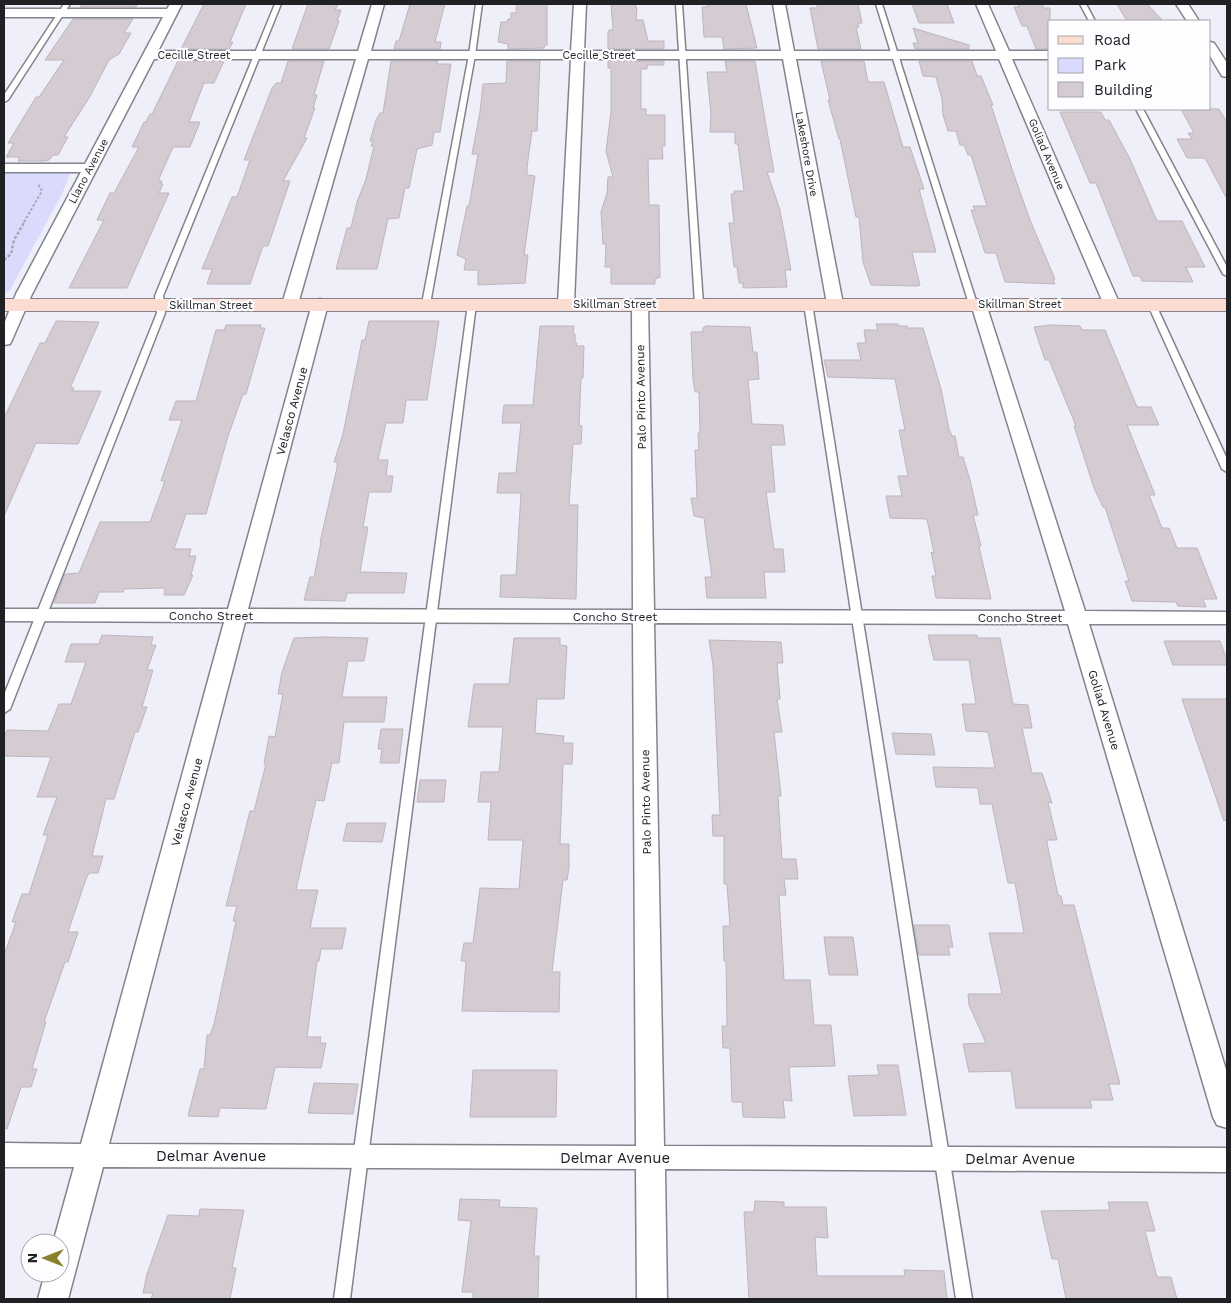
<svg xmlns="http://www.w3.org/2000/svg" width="1231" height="1303" font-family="'Work Sans',sans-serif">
<rect width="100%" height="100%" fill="#eeeff9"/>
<path fill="#d9dafc" d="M4,172h63l3,2 -8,20 -52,96 -6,3z"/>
<g fill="#d5ccd3" stroke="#beb5bc">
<path d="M82,4h55l-1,3h-56z"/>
<path d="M204,4h42l-16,38h3l-4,7h-48z"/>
<path d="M308,4h30l-3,6h6l-4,11h2l-10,28h-37z"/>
<path d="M410,4h35l-10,38h6l-1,7h-46l2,-8h3z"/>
<path d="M517,4h30v41h-2l-1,3 -36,1v-5l-10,-2 3,-20h6l1,-3h3v-6h5z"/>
<path d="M611,4h24l2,5 -1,11h7l5,21h16v8h-56v-17l1,-2h4z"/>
<path d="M707,4h39l11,44 -33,1 -2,-12h-18l-2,-30h6z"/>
<path d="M816,4h42l4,19h-4l1,4h-3l5,22h-43l-8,-41h8z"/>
<path d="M912,4h35l7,19h-35z"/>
<path d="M1018,4h24l2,4h6v41h-14l-9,-23h-5l-8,-19h5z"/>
<path d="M1117,4h30l16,17h-36z"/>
<path d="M73,19h60l-9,14h7l-12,21 -10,6 -20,38 -25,39h4l-10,18h-5l-4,5 -4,1h-27l2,-4h-14l8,-14h-6l28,-46h3l25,-37h-19z"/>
<path d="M913,28l56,17v4h-54l-2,-6h5z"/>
<path d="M178,61h46l-10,22h-10l-15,39h11l-10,25h-17l-15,34h4l-1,3h2l-4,9h10l-42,95h-58l35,-68h-7l13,-27h4l25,-46h-7l12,-25h2l4,-8h2z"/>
<path d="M288,61h36l-10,34h3l-4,13h2l-11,30h3l-24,43h7l-22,65h-5l-13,38h-43l5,-15h-10l30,-72h5l13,-37h-6l28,-72 4,-5h5z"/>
<path d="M391,61h47l-1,3h14l-11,68h-6l-2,13 -15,4 -8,39h-4l-6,30 -11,1 -11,50h-41l11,-41h4l6,-26 9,-23 8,-33h-3l2,-5h-3l6,-21 4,-7h3z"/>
<path d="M507,61h33l-3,70h-5l-5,36v8l8,1 -11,79h4l-3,28 -47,2v-15h-14l2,-11 -9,-4 10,-49h2l9,-52h-6l8,-42 3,-28 23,-1z"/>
<path d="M608,61h56v4h-17v4h-6v40h5v6h19v31h-3l1,13h-15l1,46h10l1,72 -5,2v5h-44v-17h-6l1,-23h-3l-2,-32 6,-19 1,-16h5l-7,-26 5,-39v-44h-3z"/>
<path d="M725,61h30l19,111h-7l13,38 11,60h-6l2,17 -44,1v-5h-4l-2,-16h-3l-5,-44h5l-3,-29h3v-3h10l-6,-47h-3v-12h-25l1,-17 -4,-43h20z"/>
<path d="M821,61h43l4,21h16l19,65h7l14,42h-5l17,63h-24l8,33 -3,1 -46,-1 -8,-23 -4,-45h-3l-16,-78h-1l-11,-39h2z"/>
<path d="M919,61h53l5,15h4l12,29h-2l22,67 17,48 25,59h-2l2,5 -50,-2 -9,-29h-11l-14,-43h4l-2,-4h14l-16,-51h-3l-4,-10h-4l-4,-14h-8l-5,-16 -1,-16 -6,-22 -13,-1z"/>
<path d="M1181,109h38l8,13v77l-22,-41h-18l-10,-19h15l-4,-6h6z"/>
<path d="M1060,112h41l4,8h4l21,39 27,62h25l23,46h-19l7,15 -51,-1 -2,-5h-7l-37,-93h-6z"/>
<path d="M56,321l43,1 -29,66h4l-2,3h29l-23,53 -42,-1 -32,73v-98l36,-75h5z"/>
<path d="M369,321h70l-12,79h-21l-3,23h-17l-8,37h10l-2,16h7l-2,16h-22l-6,35h5l-8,45 47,1 -3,20h-57l-2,8 -41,-1 6,-23h4l7,-35h-1l17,-74v-6h-3l9,-28 19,-94h3z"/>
<path d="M876,324h22v2h9v2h16l18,61 8,40 3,7h3l4,21h4l7,23 8,35h-5l8,31h-2l12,53 -55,-1 -4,-22h4l-5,-24 3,1 -7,-34 -37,-1 -4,-22h16l-4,-20h10l-9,-46h6l-10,-51 -67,-2 -4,-17h37l-4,-17h9l-2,-13h14z"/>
<path d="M226,325h35l-1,3h5l-19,66h-3l-15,42 -22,78h-20l-12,35h17l-2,7h7l-5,19h2l-9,20h-20l1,-6 -2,-1 -39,1 -1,3h-24l-4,11h-41l11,-29 14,-1 21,-51h50l15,-41h-4l21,-61h-13l7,-19h20l20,-71h8z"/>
<path d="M1050,325l30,1 2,4h23l32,77h14l8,18h-32l28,70h-6l13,33h7l8,20h20l20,51h-14l3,8 -28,-1 -2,-4 -44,-1 -7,-20h4l-24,-74h-2l-9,-19 -20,-62h2l-27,-66h-4l-11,-33z"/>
<path d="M540,326h34l-1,8h2v9h2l-1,3h8l-1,32h-2l-2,48h3l-1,18h-8l-4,61h9l-2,94 -76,-2 1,-22h15l5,-82h-24l2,-20h17l5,-50h-19l2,-18h29z"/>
<path d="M706,326l44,1 3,25h4l2,27 -11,1 4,44 31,1 2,20h-14l4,47h-9l8,57h9l2,23h-21l2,26h-59l-2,-21h7l-4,-28 -4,-31 -10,-2 -3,-18h6l-2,-48h4l-1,-17h2l-1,-41h-4l-2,-12 -2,-48h12v-4z"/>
<path d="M102,635l51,2 -2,8h5l-9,25h6l-11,37h5l-9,25h-3l-21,67h-8l-14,57h11l-5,17h-9l-3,6 -18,53h10l-10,30h-3l-21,60h2l-14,47h5l-6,18h-10l-14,42 -3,-1v-173l12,-33h-4l10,-28h7l19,-59h-5l14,-38h-20l14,-40 -47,-1v-18l3,-8 41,1 11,-27h12l15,-42h-21l6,-18h28z"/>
<path d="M928,635h49l1,3h22l13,66 15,1 4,23h-10l10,45h10l10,30 -4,-1 9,38h-10v3l11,52 3,1 2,9h11l46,179h-11l4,16h-23l2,8h-76l-5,-37 -42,1 -6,-28 23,-1 -17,-38 -1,-11h34l-13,-61h35l-9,-50h-7l-16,-79h-12l-2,-16 -42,-1 -3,-20 62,1 -7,-36 -22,-1 -4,-27h14l-7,-44h-35z"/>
<path d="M323,637l45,1 -4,23h-16l-6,36h45l-3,25h-40l-5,41h-7l-8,38 -8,-1 -20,90h22l-8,38h36l-4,21h-21l-2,12h-2l-10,76h14l-1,6h6l-5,25 -46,-1 -9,42 -46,-1 -2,9 -30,-1 12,-47h4l3,-34h3l4,-11 22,-103h-3l4,-15h-11l24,-95h4l12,-47h-2l5,-28 6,1 8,-43h-5l4,-22 12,-34z"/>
<path d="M514,638h46v7l7,1 -3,53h-27l-2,34 29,3 -1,7h10l-1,21h-9l-3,80h9v24l-2,12h-4l-11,92h8l-1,40 -97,-1 4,-50h-5l3,-18h9l7,-55 39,1 4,-49h-35l3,-38h-13l3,-30h18l4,-45h-35l6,-43h35z"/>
<path d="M709,640l72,2 2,21h-6l3,36h-3l5,33h-8l7,64h-3l4,63h14l2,20h-14l2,16h-7l5,85h26l4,45h17l4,41 -46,1 3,34 -9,-1 2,18 -42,-1 -1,-15h-10l-2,-54h-7l-1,-22h5l-1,-65h-2l-1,-35h7l-3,-42h-3v-48h-11l-1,-21h8l-7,-150z"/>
<path d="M1164,641h56l7,19v5h-54z"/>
<path d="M1182,699h45v121l-3,1z"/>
<path d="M381,729h22l-4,34h-19l2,-14h-4z"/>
<path d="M892,733l39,1 4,21 -39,-1z"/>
<path d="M420,780h26l-2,22h-27z"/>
<path d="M347,823h39l-4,19 -39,-1z"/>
<path d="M914,925h35l4,22h-5l2,8h-31z"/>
<path d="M824,937h29l5,38h-29z"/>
<path d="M877,1065h21l8,50 -52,1 -6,-40 31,-1z"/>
<path d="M473,1070h84l-1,47h-86z"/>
<path d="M314,1083l44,1 -5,30 -45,-1z"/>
<path d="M460,1199l40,1 -1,7 38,1 -3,48h5l-1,43h-65v-7h-11l9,-71 -13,-1z"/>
<path d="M755,1201l29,1v5h42l2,31 -13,-1 2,39h88l-1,-6 40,1 3,28h-198l-5,-87h10z"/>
<path d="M1108,1202h39l8,29h-10l12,46h14l6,22h-111l-8,-40h-6l-11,-48 69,-1z"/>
<path d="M200,1209l44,1 -12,58h4l-6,31h-79l2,-6h-10l4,-19 21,-59 31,1z"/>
</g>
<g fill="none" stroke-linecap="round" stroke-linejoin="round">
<g stroke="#83838d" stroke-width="3">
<g id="service">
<path d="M64,4h6l-62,96 -4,2v-7z"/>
<path d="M275,4h6l-118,292 2,17 -155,396 -6,4v-18l153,-382 -2,-17z"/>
<path d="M476,4h6l-7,51 -45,249 -4,3 -4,-3 47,-249z"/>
<path d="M676,4h6l21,300 -4,3 -4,-3z"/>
<path d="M876,4h6l95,300 -1,2 -3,1 -4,-3z"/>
<path d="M1080,4h6l9,17h-6z"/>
<path d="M1136,109h7l84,158v9l-4,-2z"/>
<path d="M472,301l4,3 -126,995h-16l134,-995z"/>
<path d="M808,301l4,3 160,995h-16l-152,-995z"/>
<path d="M1152,302l4,3 71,154v13l-5,-3 -74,-164z"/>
</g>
</g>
<g stroke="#83838d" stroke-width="3">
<g id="minor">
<path d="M170,4h12l-24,47h200l14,-47h12l-13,47h200l3,-47h12l-2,47h197l-8,-47h12l9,47h202l-20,-47h12l21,47h41v8h-38l108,246 -2,3h-12l-2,-3 -105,-246h-203l47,245 -2,3h-12l-2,-3 -44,-245h-199l-10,245 -2,3h-12l-2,-3 13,-245h-203l-70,245 -2,3h-12l-2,-3 74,-245h-202l-122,235 -20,46 -2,4 -6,1v-21l12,-30 65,-122h-77v-8h81l78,-147h-159v-8h163z"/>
<path d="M1176,4h12l11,17h-12z"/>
<path d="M1210,42l4,1 13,20v14l-5,-1 -12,-20z"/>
<path d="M320,299l6,2 2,3 -80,305 385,1 -1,-306 2,-3h12l2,3 6,306 411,1 -94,-307 2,-3h12l100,310 142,1v12h-138l138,449v55l-10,-3 -4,-8 -145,-493 -414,-1 10,523 563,2v24l-562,-3 2,130h-30l-1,-130 -533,-2 -35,132h-30l7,-26h15v-30h-7l21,-76h-70v-24l77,1 143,-522 -220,-1v-12h224l84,-305 2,-3zM245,622l388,1 3,523 -527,-2z"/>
</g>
</g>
<g stroke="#83838d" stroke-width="2">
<rect id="secondary" x="4" y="299" width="1223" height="12"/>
</g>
<path stroke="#a7a8b0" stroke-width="2" stroke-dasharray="2.5 2" stroke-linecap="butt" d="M24,222l18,-31 -4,-7"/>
<path stroke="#a7a8b0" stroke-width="2.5" stroke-dasharray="3 2" stroke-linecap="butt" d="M4,260l7,-6 3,-14 11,-19"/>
<use href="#service" fill="#fff" fill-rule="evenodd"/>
<use href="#minor" fill="#fff" fill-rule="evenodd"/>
<use href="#secondary" fill="#fbdcd0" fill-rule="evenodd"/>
</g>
<g text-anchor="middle" stroke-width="4.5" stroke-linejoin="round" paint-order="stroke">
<g font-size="11" fill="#202124" stroke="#fdfdff">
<text x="194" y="59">Cecille Street</text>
<text x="599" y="59">Cecille Street</text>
<text transform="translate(807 154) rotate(80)" y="4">Lakeshore Drive</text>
<text transform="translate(1047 154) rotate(67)" y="4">Goliad Avenue</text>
<text transform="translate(88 171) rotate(-62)" y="4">Llano Avenue</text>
<text x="615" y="308">Skillman Street</text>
<text x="1020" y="308">Skillman Street</text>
<text x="211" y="309">Skillman Street</text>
</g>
<g font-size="12" fill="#202124" stroke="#fdfdff">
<text transform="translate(641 397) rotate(-91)" y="4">Palo Pinto Avenue</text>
<text transform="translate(292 411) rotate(-75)" y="4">Velasco Avenue</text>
<text x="211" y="620">Concho Street</text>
<text x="615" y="621">Concho Street</text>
<text x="1020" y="622">Concho Street</text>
<text transform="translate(1104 710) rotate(73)" y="4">Goliad Avenue</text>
<text transform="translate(187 802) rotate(-75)" y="4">Velasco Avenue</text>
<text transform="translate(646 802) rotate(-91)" y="4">Palo Pinto Avenue</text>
</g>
<g font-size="15" fill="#202124" stroke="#fdfdff">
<text x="211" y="1161">Delmar Avenue</text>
<text x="615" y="1163">Delmar Avenue</text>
<text x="1020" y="1164">Delmar Avenue</text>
</g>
</g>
<rect width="1231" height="1303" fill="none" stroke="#202124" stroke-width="10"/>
<rect x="1048" y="20" width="162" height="90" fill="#fdfdff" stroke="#a5a5a7"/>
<rect x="1058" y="36" width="25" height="8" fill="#fbdcd0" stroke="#a5a5a7"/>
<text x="1094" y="45" font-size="15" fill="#202124">Road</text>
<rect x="1058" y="58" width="25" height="15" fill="#d9dafc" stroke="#a5a5a7"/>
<text x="1094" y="70" font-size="15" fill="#202124">Park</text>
<rect x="1058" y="82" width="25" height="15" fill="#d5ccd3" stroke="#a5a5a7"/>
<text x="1094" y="95" font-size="15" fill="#202124">Building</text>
<g transform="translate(45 1258) rotate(270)"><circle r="24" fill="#fdfdff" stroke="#a5a5a7"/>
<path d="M0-4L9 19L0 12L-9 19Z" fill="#87822a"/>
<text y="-8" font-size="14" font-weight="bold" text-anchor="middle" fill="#202124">N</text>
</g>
</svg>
